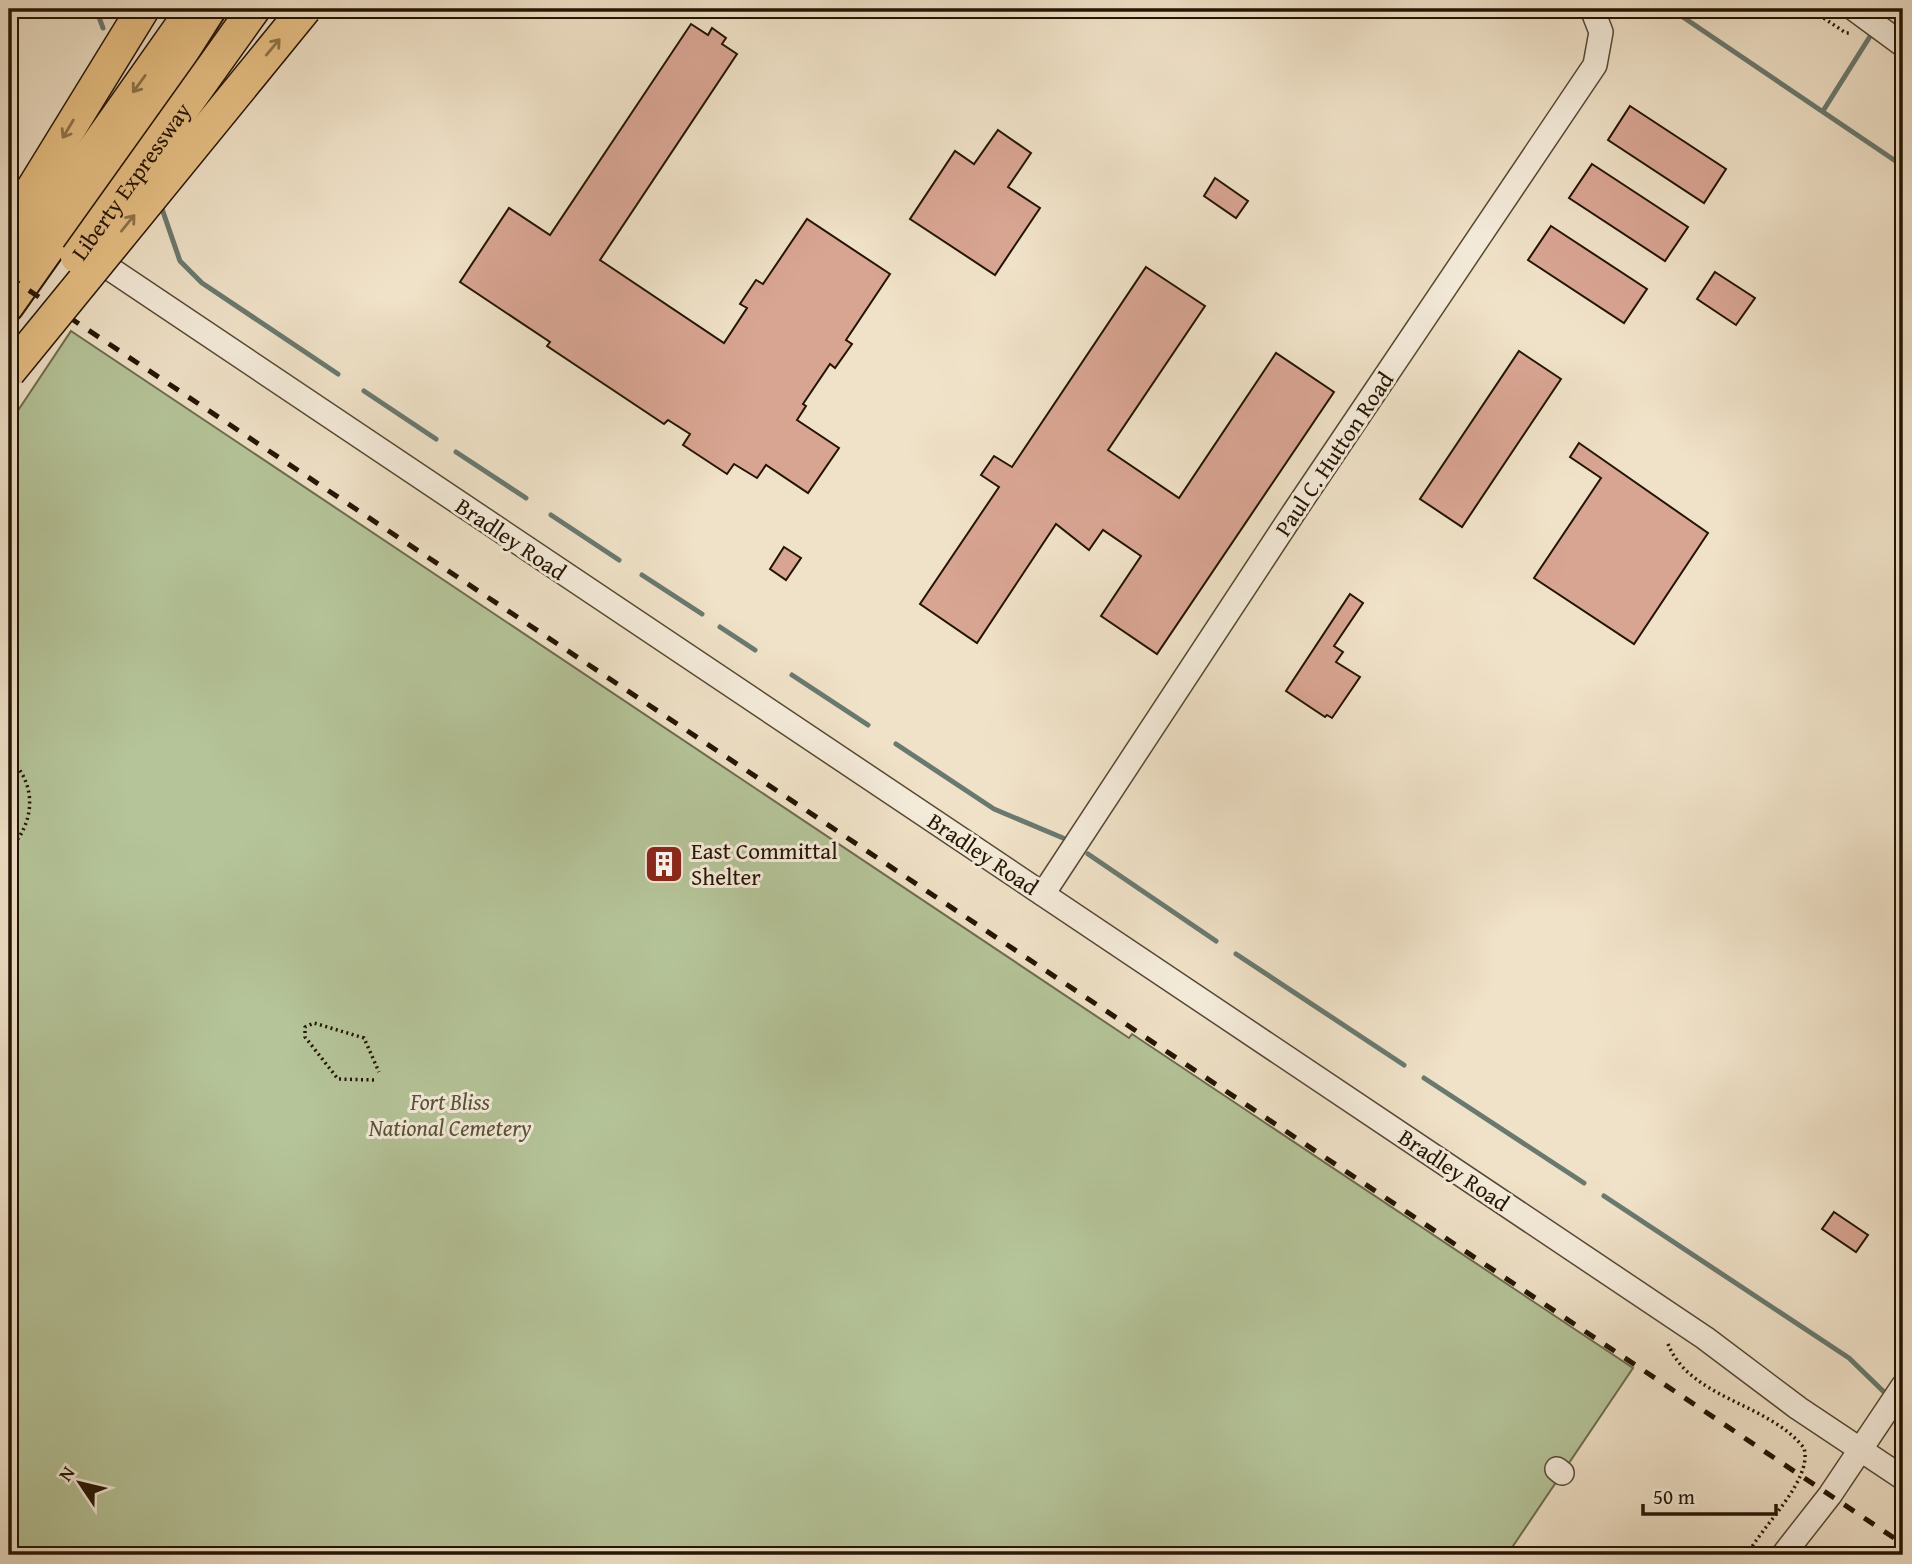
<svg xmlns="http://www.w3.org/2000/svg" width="1912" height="1564" font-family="'Gentium Book Plus',serif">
<rect width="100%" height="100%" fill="#f0e2c8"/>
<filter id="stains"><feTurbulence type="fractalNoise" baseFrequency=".00286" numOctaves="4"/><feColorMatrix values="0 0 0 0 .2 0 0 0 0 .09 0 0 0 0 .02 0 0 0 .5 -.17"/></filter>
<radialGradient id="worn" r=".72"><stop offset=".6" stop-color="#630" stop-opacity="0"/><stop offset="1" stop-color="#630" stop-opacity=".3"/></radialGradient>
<path fill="#b5c499" stroke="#6c6c4e" stroke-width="2" d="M71,331l1058,707 3,-4 501,334 -126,187h-1498v-1131z"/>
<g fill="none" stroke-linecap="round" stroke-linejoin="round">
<g stroke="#6a7970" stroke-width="5">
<path d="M96,9l7,19"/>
<path d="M1671,9l232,157"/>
<path d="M1823,111l46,-73"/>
<path d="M160,203l20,58 22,22 136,91"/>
<path d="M364,391l72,48"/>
<path d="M456,452l70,46"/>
<path d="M551,515l68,45"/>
<path d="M642,575l60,39"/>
<path d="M720,627l35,23"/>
<path d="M792,675l76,50"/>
<path d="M896,744l98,65 69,29"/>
<path d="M1088,854l128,87"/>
<path d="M1236,954l168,111"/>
<path d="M1424,1078l160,105"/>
<path d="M1604,1196l245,162 35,34"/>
</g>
</g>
<g fill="#d9a593" stroke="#231403" stroke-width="2">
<path d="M691,24l17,11 4,-7 14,10 -4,6 15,10 -137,206 124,83 23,-35 -7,-4 16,-24 7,4 44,-65 83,55 -44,66 6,4 -17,24 -5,-4 -27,40 3,2 -9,14 42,28 -31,45 -42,-28 -9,13 -23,-14 -7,10 -44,-29 7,-11 -22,-14 -4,4 -117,-78 3,-4 -90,-60 49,-74 41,27z"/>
<path d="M1630,106l96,63 -22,34 -96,-63z"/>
<path d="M998,130l33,23 -23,34 32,21 -45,67 -85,-56 45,-68 19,13z"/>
<path d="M1592,164l96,63 -23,34 -96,-63z"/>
<path d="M1215,178l33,23 -12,17 -32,-22z"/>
<path d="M1551,226l96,63 -23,34 -96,-63z"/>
<path d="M1146,267l59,39 -97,144 71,48 97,-145 58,39 -177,262 -56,-38 40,-60 -38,-26 -14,20 -33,-26 -79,119 -57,-39 79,-117 -18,-12 13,-19 18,11z"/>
<path d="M1715,272l40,26 -19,27 -39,-26z"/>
<path d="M1519,351l42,28 -99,148 -42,-28z"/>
<path d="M1579,443l129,90 -74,111 -100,-66 67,-100 -31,-21z"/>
<path d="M784,547l17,11 -15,22 -16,-11z"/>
<path d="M1350,594l13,9 -29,43 9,6 -7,10 24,15 -28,41 -5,-3 -2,2 -39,-26z"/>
<path d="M661,847l20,13 -14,21 -20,-12z"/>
<path d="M1834,1212l34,23 -12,17 -34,-23z"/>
</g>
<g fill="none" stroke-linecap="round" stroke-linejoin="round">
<g stroke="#564834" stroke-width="26">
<g id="minor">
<path d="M1854,9l49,36"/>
<path d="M88,254l1617,1084 93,70 105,70"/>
<path d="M1043,894l251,-382 301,-447 6,-33 -9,-23"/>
<path d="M1557,1469l5,4"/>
<path d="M1783,1555l47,-60 73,-109"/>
</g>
</g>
<g stroke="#231403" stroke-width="32">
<path id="major" d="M9,307l137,-194 66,-104"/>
</g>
<g stroke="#231403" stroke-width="35">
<g id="highway">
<path d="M9,227l134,-218"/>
<path d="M9,270l184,-261"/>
</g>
</g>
<g stroke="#231403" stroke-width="3.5" stroke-dasharray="2 3.5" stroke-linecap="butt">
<path d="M1810,9l36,24h6"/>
<path d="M9,758c29,26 26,65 0,92"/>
<path d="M374,1080l-36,-1 -33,-42v-10l9,-4 50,15 15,34"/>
<path d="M1668,1344c22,55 101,59 136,104 9,32 -42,78 -57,107"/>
</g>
<use href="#minor" stroke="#f5ecdb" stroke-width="23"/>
<use href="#major" stroke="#e8c184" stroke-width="28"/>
<use href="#highway" stroke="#e8c184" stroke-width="32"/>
<path stroke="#231403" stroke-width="5" stroke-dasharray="12 12" stroke-linecap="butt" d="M9,277l1894,1267"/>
<g stroke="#231403" stroke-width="35" stroke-linecap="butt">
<g id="highway-bridge">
<path id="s1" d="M77,257l177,-248"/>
<path d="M9,372l296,-363"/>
</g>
</g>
<use href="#highway-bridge" stroke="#e8c184" stroke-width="32"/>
</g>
<defs><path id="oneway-shaft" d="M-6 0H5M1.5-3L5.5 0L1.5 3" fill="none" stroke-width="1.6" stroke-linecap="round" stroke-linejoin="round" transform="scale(1.75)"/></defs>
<g stroke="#8f734a">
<use href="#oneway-shaft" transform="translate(273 47) rotate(-50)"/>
<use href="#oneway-shaft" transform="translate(139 84) rotate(126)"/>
<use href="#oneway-shaft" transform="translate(68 129) rotate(121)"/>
<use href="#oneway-shaft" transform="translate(128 223) rotate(-51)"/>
</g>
<defs>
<g id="building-square" transform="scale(2.0125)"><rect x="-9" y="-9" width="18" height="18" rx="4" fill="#8f2418" stroke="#f5ecdb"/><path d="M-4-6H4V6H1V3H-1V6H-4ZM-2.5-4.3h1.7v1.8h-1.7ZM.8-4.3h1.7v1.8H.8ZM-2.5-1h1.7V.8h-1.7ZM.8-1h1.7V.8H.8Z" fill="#fff"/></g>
</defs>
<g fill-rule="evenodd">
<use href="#building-square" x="664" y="864"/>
</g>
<g text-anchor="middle" stroke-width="6" stroke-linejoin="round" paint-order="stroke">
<g font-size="23" fill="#231403" stroke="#f5ecdb">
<text dy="8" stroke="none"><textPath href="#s1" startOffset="93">Liberty Expressway</textPath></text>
<text transform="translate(1334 454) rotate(-56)" y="8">Paul C. Hutton Road</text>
<text transform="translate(511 539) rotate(34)" y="8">Bradley Road</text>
<text transform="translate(983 854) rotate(34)" y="8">Bradley Road</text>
<text transform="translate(1454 1170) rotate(34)" y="8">Bradley Road</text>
</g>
<g font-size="23" fill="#231403" stroke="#f5ecdb" text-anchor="start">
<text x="691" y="859">East Committal<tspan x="691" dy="26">Shelter</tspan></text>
</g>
<g font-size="23" font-style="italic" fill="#565238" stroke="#f5ecdb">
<text x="450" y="1110">Fort Bliss<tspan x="450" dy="26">National Cemetery</tspan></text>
</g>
</g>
<rect width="1912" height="1564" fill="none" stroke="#f0e2c8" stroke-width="35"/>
<rect x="10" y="10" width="1891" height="1543" fill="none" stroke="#231403" stroke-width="3.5"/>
<rect x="18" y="18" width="1877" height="1529" fill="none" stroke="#231403" stroke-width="2"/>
<g transform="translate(80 1483) rotate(305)" stroke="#f5ecdb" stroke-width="5" paint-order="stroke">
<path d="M0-5L12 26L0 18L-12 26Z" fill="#231403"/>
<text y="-10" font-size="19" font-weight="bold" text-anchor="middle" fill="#231403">N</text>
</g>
<path d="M1643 1504v10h133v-10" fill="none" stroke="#231403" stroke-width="3.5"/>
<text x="1653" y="1504" font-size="21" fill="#231403" stroke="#f5ecdb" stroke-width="5" paint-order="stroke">50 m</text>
<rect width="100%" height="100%" filter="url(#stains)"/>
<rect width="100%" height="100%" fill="url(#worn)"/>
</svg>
